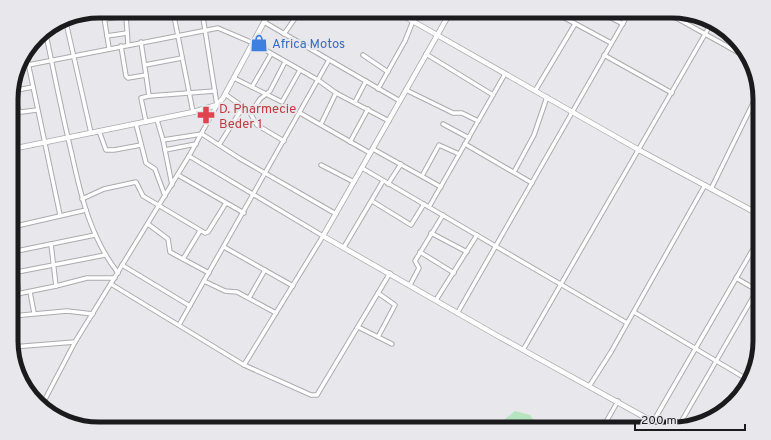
<svg xmlns="http://www.w3.org/2000/svg" width="771" height="440" font-family="Overpass,sans-serif">
<rect width="100%" height="100%" fill="#e7e7ec"/>
<path fill="#b6e4c1" d="M515,411l15,4 6,8 -8,6 -13,-3 -1,3h-21z"/>
<g fill="none" stroke-linecap="round" stroke-linejoin="round">
<g stroke="#ababb0" stroke-width="5.5">
<g id="minor">
<path d="M103,11l6,37"/>
<path d="M173,11l20,101"/>
<path d="M249,11l17,8"/>
<path d="M352,11h6"/>
<path d="M552,11l59,32"/>
<path d="M598,11l25,13"/>
<path d="M664,11l84,47"/>
<path d="M126,16l6,-1 1,-4"/>
<path d="M65,18l26,115"/>
<path d="M105,19l21,-3 2,28"/>
<path d="M264,22l136,79"/>
<path d="M45,30c9,42 17,84 27,125 9,42 19,83 46,118"/>
<path d="M284,34l16,-23"/>
<path d="M107,36l20,-3"/>
<path d="M141,42l5,33"/>
<path d="M121,46l5,30 2,2 18,-3 3,21 -8,2 5,24"/>
<path d="M26,53l34,162"/>
<path d="M426,54l67,41"/>
<path d="M363,55l25,17"/>
<path d="M604,55l68,38"/>
<path d="M145,65l37,-7"/>
<path d="M18,67l200,-39 35,15 65,37 18,13 53,28"/>
<path d="M234,78l48,24 18,-32"/>
<path d="M252,87l19,-33"/>
<path d="M378,89l27,-48 8,-20"/>
<path d="M406,90l47,23h9l16,8"/>
<path d="M12,91l21,-4"/>
<path d="M535,91l40,-67"/>
<path d="M225,94l24,17 8,14 27,16"/>
<path d="M149,96l66,-5"/>
<path d="M12,101l4,1 3,9 2,1 16,-2"/>
<path d="M355,102l11,-21"/>
<path d="M251,113l9,-14 10,-8 15,-29"/>
<path d="M300,113l70,40"/>
<path d="M157,120l6,20 9,45"/>
<path d="M136,124l10,39 9,6 10,27"/>
<path d="M321,124l15,-31"/>
<path d="M443,124l26,14"/>
<path d="M99,131l7,19h8l27,-5"/>
<path d="M163,140l39,-6 37,24 97,56"/>
<path d="M350,142l18,-33"/>
<path d="M465,144l67,39"/>
<path d="M219,145l24,-38"/>
<path d="M373,149l68,38"/>
<path d="M165,150l31,-6"/>
<path d="M321,165l33,17"/>
<path d="M362,168l265,155"/>
<path d="M514,172l20,-37 13,-38"/>
<path d="M178,175l66,38"/>
<path d="M422,176l17,-31 20,9"/>
<path d="M388,184l13,-20"/>
<path d="M711,189l48,-98"/>
<path d="M82,199l22,-10 32,-7 7,14 62,37 3,-1 18,-29"/>
<path d="M372,201l39,24 13,-21"/>
<path d="M429,207l76,-133"/>
<path d="M148,224l20,15 2,13 13,7"/>
<path d="M12,227l74,-17"/>
<path d="M200,231l-17,28 26,14"/>
<path d="M431,233l36,19"/>
<path d="M224,247l69,39"/>
<path d="M344,247l39,-66"/>
<path d="M12,252l83,-17"/>
<path d="M420,252l34,21"/>
<path d="M122,265l68,41"/>
<path d="M16,272l3,22"/>
<path d="M12,273l93,-18"/>
<path d="M736,278l24,14"/>
<path d="M204,281l21,10 12,1 39,21"/>
<path d="M111,284l133,81 79,-129 -134,-80"/>
<path d="M410,285l9,-17 -4,-7 28,-46"/>
<path d="M56,286l31,-8h28"/>
<path d="M30,292l4,21"/>
<path d="M12,295l44,-9 -5,-42"/>
<path d="M249,298l16,-28"/>
<path d="M436,300l41,-65"/>
<path d="M458,312l172,-301"/>
<path d="M634,312l116,69"/>
<path d="M12,316l55,-5 26,3"/>
<path d="M179,325l150,-265"/>
<path d="M358,327l34,17"/>
<path d="M378,337l17,-32 -17,-12"/>
<path d="M12,347l63,-5"/>
<path d="M523,350l189,-328"/>
<path d="M244,365l67,30h6l73,-122"/>
<path d="M590,385l21,-33 94,-167"/>
<path d="M42,405l33,-63 114,-186 28,-51 -15,-94"/>
<path d="M653,422l107,-185"/>
<path d="M602,429l16,-28"/>
<path d="M677,429l83,-144"/>
</g>
</g>
<g stroke="#ababb0" stroke-width="6">
<g id="tertiary">
<path d="M395,11l244,139 121,65"/>
<path d="M451,11l-128,225 173,99 170,94"/>
<path d="M12,149l181,-37 24,-7 6,-7 47,-87"/>
<path d="M649,429l4,-7"/>
</g>
</g>
<use href="#minor" stroke="#fff" stroke-width="3.5"/>
<use href="#tertiary" stroke="#fff" stroke-width="4.5"/>
</g>
<defs>
<g id="shop-bare" transform="scale(1.38)"><path d="M-5-2.5h2.3a2.7 3.5 0 0 1 5.4 0H5L5.5 6h-11ZM-1.5-2.5h3a1.5 2.3 0 0 0-3 0Z" fill="#3f7fe0" stroke="#e7e7ec" stroke-width="2.5" paint-order="stroke"/></g>
<g id="pharmacy-bare" transform="scale(1.38)"><path d="M-2-6h4v4h4v4h-4v4h-4v-4h-4v-4h4Z" fill="#e0444e" stroke="#e7e7ec" stroke-width="2.5" paint-order="stroke"/></g>
</defs>
<g fill-rule="evenodd">
<use href="#shop-bare" x="259" y="43"/>
<use href="#pharmacy-bare" x="206" y="115"/>
</g>
<g text-anchor="middle" stroke-width="4" stroke-linejoin="round" paint-order="stroke">
<g font-size="13" fill="#366cbe" stroke="#e7e7ec" text-anchor="start">
<text x="272" y="48">Africa Motos</text>
</g>
<g font-size="13" fill="#be3a42" stroke="#e7e7ec" text-anchor="start">
<text x="219" y="113">D. Pharmecie<tspan x="219" dy="15">Beder 1</tspan></text>
</g>
</g>
<path d="M0 0H771V440H0ZM99 18H672A81 81 0 0 1 753 99V341A81 81 0 0 1 672 422H99A81 81 0 0 1 18 341V99A81 81 0 0 1 99 18Z" fill="#e7e7ec" fill-rule="evenodd"/>
<path fill="none" stroke="#1b1b1d" stroke-width="5" d="M99 18H672A81 81 0 0 1 753 99V341A81 81 0 0 1 672 422H99A81 81 0 0 1 18 341V99A81 81 0 0 1 99 18Z"/>
<path d="M635 424v6h110v-6" fill="none" stroke="#1b1b1d" stroke-width="2"/>
<text x="641" y="424" font-size="12" fill="#1b1b1d" stroke="#e7e7ec" stroke-width="3" paint-order="stroke">200 m</text>
</svg>
